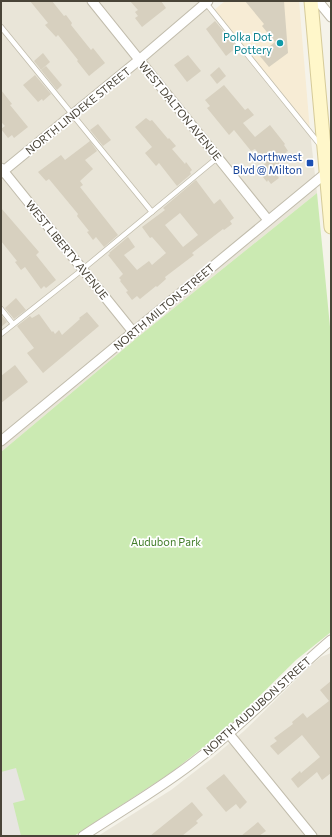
<svg xmlns="http://www.w3.org/2000/svg" width="332" height="837" font-family="Commissioner,sans-serif">
<rect width="100%" height="100%" fill="#f5f3ea"/>
<g fill="#e9e5d8">
<path d="M1,1h205l104,130 7,62 -179,144 -137,115z"/>
<path d="M331,653v183h-233l73,-46 40,-31 33,-28 66,-65 11,-9z"/>
</g>
<path fill="#f7ecd5" d="M225,1h74l11,130 -97,-120z"/>
<path fill="#cbeab2" d="M317,193l14,144v295l-35,28 -70,69 -54,43 -98,64h-73v-384l137,-115z"/>
<path fill="#e7e5e1" d="M16,768l9,32 -12,3 8,33h-20v-64z"/>
<g fill="#d7d0bf" fill-rule="evenodd">
<path d="M30,1h22l12,15 2,-1 6,8 -1,2 20,25 2,-2 12,15 -16,13 -12,-15 1,-1 -20,-25 -2,2 -11,-12 3,-2z"/>
<path d="M130,1h31l5,7 -24,19 -7,-9 3,-2 -3,-4 3,-2z"/>
<path d="M245,1h39l4,52 -19,14 -10,-12 16,-13 -13,-16 2,-2z"/>
<path d="M215,21l22,26 -11,9 -20,-27z"/>
<path d="M43,53l7,9 -9,8 -7,-9z"/>
<path d="M188,55l13,16 -14,11 -13,-17z"/>
<path d="M46,66l16,19 -5,5 -16,-20z"/>
<path d="M219,67l7,9 -9,8 -7,-9z"/>
<path d="M35,75l16,19 -8,7 -1,-2 -4,3 -15,-17z"/>
<path d="M224,85l21,25 3,-2 6,7 -11,8 12,14 15,-12 15,19 -1,1 4,6 -2,1 5,6 -14,12 2,2 -3,2 3,4 -8,6 -3,-4 -1,2 -10,-12 9,-7 -11,-14 -4,2 -17,-21 -5,5 -22,-27 3,-2 -5,-6z"/>
<path d="M1,90l11,14 -2,1 18,22 -14,11 -2,-3 -4,3 -7,-9 4,-3 -4,-4z"/>
<path d="M146,118l4,3 2,-1 16,19 1,-1 7,8 -4,3 13,15 1,-2 6,8 -2,2 1,2 -14,12 -18,-23 -3,3 -11,-13 7,-6 -17,-20z"/>
<path d="M98,124l13,16 -8,6 -13,-16z"/>
<path d="M90,141l7,10 -12,9 8,9 -13,12 3,4 -3,2 38,48 -14,12 -8,-10 -3,3 -6,-8 2,-1 -12,-15 1,-2 -29,-35 -3,2 -8,-9 23,-17 4,5z"/>
<path d="M196,180l18,24 6,-5 14,19 -4,3 2,3 -8,6 -1,-1 -31,24 2,2 -29,22 1,2 -9,8 -1,-1 -16,13 -3,-3 -5,4 -6,-8 2,-1 -8,-10 1,-1 -2,-2 4,-4 -15,-19 2,-1 -1,-1 19,-16 7,10 -11,8 13,15 12,-9 3,4 14,-12 -14,-16 -2,1 -8,-11 23,-17 -2,-2zM180,213l18,22 -15,12 -18,-22z"/>
<path d="M1,208l38,44 -3,3 20,25 -10,8 -2,-2 -3,3 -16,-22 -4,3 -6,-8 2,-1 -16,-20z"/>
<path d="M16,298l10,12 -12,9 -9,-11z"/>
<path d="M87,312l12,14 -56,47 -16,-20 7,-5 -17,-22 13,-10 2,2 7,-4 13,18 1,-1 2,3 4,-4 3,5 18,-16 -1,-1z"/>
<path d="M1,315l6,7 -6,5z"/>
<path d="M15,365l13,17 -27,21v-27z"/>
<path d="M331,681v92l-9,7 -5,-8 -19,16 -7,-9 9,-8 1,2 19,-16 -18,-22 -24,20 -8,-9 7,-5 -3,-3 19,-14 -1,-2 11,-9 4,5 22,-17 -9,-11z"/>
<path d="M224,774l23,28 -7,7 -4,-5 -10,8 -20,-24z"/>
<path d="M192,802l11,13 -7,6 2,2 -16,13h-32z"/>
<path d="M258,822l8,9 -7,5h-18z"/>
</g>
<g fill="none" stroke-linecap="round" stroke-linejoin="round">
<g stroke="#c1bcac" stroke-width="6">
<g id="service">
<path d="M205,2l116,144"/>
<path d="M1,27l151,185"/>
<path d="M1,309l12,15"/>
<path d="M1,334l82,-65 134,-111"/>
</g>
</g>
<g stroke="#c1bcac" stroke-width="11">
<g id="minor">
<path d="M92,1l176,219"/>
<path d="M318,1l13,16"/>
<path d="M1,168l133,165"/>
<path d="M1,173l138,-113 69,-59"/>
<path d="M1,441l325,-268"/>
<path d="M229,734l83,102"/>
<path d="M83,836c39,-26 80,-49 116,-78 47,-36 87,-80 132,-118"/>
</g>
</g>
<g stroke="#d6cb99" stroke-width="15">
<path id="secondary" d="M311,1l20,226"/>
</g>
<use href="#service" stroke="#fff" stroke-width="4.5"/>
<use href="#minor" stroke="#fff" stroke-width="9"/>
<use href="#secondary" stroke="#fff7ca" stroke-width="13"/>
</g>
<circle fill="#0f9aa8" stroke="#fff" stroke-width="1.5" cx="280" cy="43" r="4"/>
<rect fill="#1a4fb4" stroke="#fff" stroke-width="1.5" x="306" y="159" width="8" height="8" rx="2"/>
<g text-anchor="middle" stroke-width="3.5" stroke-linejoin="round" paint-order="stroke">
<g font-size="11" fill="#0d838f" stroke="#fff" text-anchor="end">
<text x="272" y="41">Polka Dot<tspan x="272" dy="13">Pottery</tspan></text>
</g>
<g font-size="11" fill="#494438" stroke="#fff">
<text transform="translate(78 111) rotate(-39)" y="4">NORTH LINDEKE STREET</text>
<text transform="translate(180 111) rotate(51)" y="4">WEST DALTON AVENUE</text>
<text transform="translate(67 250) rotate(51)" y="4">WEST LIBERTY AVENUE</text>
<text transform="translate(164 307) rotate(-40)" y="4">NORTH MILTON STREET</text>
<text transform="translate(257 706) rotate(-42)" y="4">NORTH AUDUBON STREET</text>
</g>
<g font-size="11" fill="#164399" stroke="#fff" text-anchor="end">
<text x="302" y="161">Northwest<tspan x="302" dy="13">Blvd @ Milton</tspan></text>
</g>
<g font-size="11" fill="#417d29" stroke="#fff">
<text x="166" y="546">Audubon Park</text>
</g>
</g>
<rect width="332" height="837" fill="none" stroke="#494438" stroke-width="4"/>
</svg>
